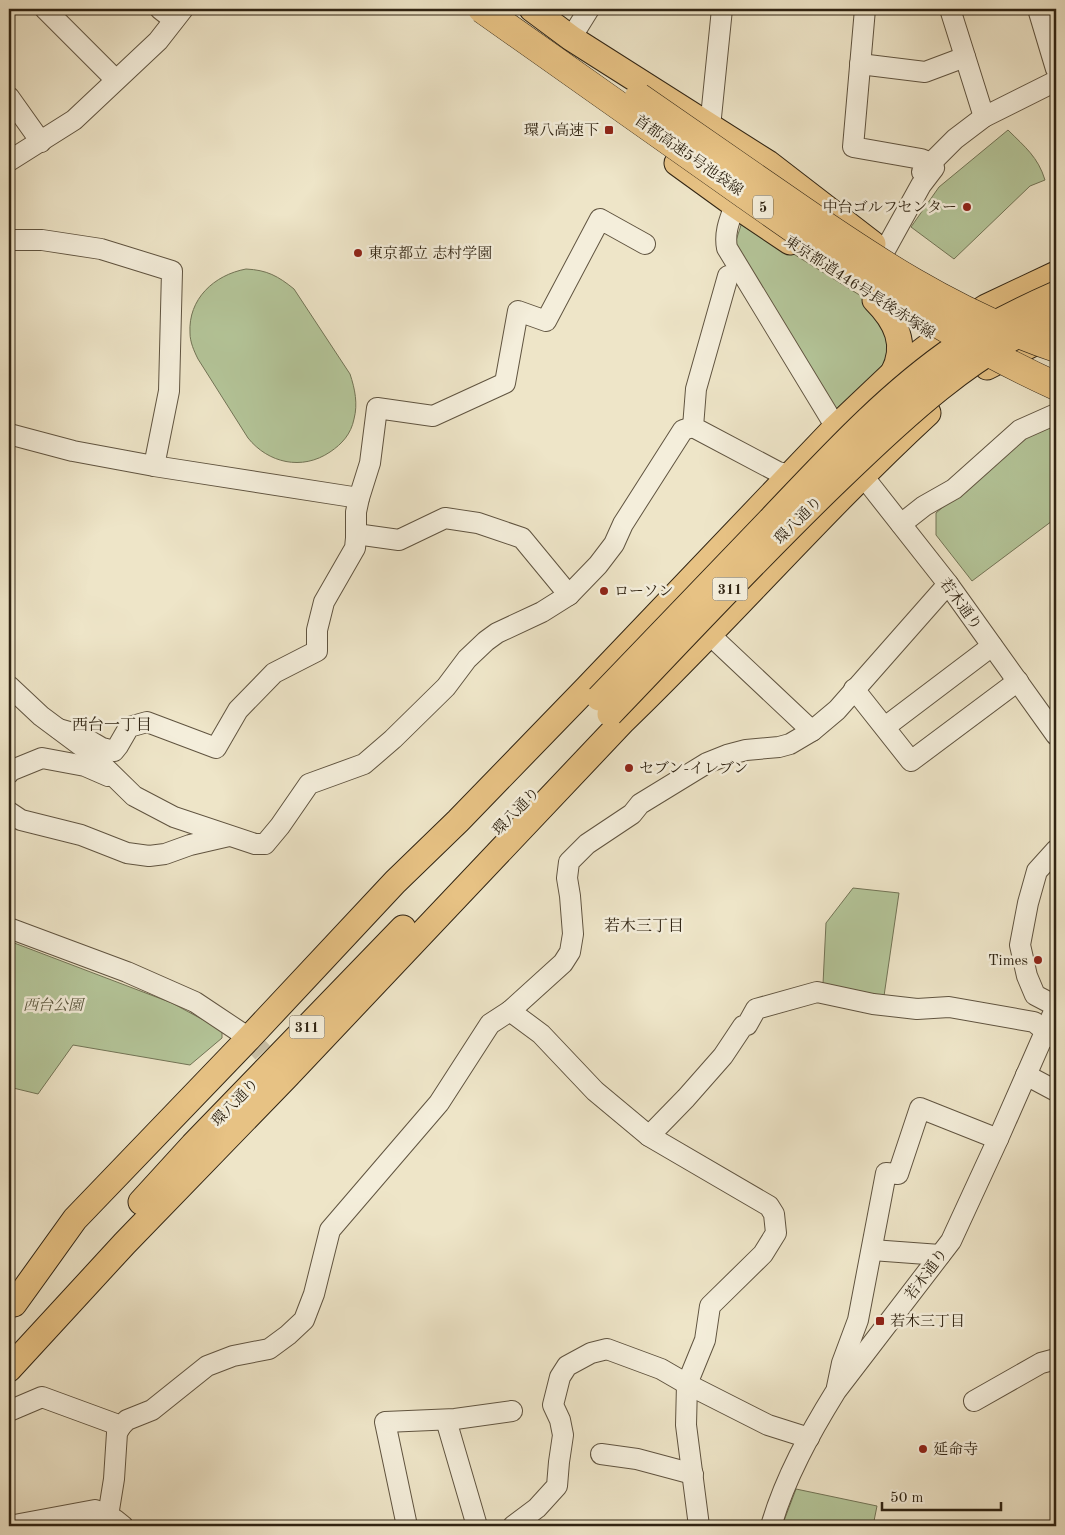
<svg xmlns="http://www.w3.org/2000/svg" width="1065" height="1535" font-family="'Old Standard TT','Noto Serif JP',serif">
<rect width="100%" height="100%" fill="#eee5c8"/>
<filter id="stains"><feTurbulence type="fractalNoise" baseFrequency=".004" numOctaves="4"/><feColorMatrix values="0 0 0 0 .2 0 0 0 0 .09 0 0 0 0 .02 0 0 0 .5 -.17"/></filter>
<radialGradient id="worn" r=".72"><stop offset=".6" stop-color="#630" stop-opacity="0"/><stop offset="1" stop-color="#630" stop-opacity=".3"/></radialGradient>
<g fill="#b4c599" stroke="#727456">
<path d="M1008,130c17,17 30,27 37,50l-15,6 -76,73 -43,-32 28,-40z"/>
<path d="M742,222l132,82 9,9 11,48 -59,51 -102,-162z"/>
<path d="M246,269c21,1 32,7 48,20l56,85c5,15 8,30 4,45 -3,15 -12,25 -24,33 -28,19 -62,11 -82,-14l-50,-79c-4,-8 -8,-17 -8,-26 -2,-34 24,-58 56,-64z"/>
<path d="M1056,424v94l-84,63 -36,-46v-22l88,-74z"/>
<path d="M853,888l46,5 -15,103 -61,-12 3,-61z"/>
<path d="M9,941l163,62 50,27v8l-32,27 -117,-20 -35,49 -29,-7z"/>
<path d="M796,1489l81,17 -4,20h-91z"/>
</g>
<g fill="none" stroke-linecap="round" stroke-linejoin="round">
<path stroke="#c8bea4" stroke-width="20" stroke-dasharray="20 10" stroke-linecap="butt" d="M249,1038l30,32"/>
<g stroke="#605440" stroke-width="22">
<g id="minor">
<path d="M45,9l70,70"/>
<path d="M160,9l14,11"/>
<path d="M865,9l-12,138 68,12 10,4 3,5 -13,17 -37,67"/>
<path d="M950,9l34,108"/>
<path d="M1038,9l18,60"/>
<path d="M571,38l18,-29"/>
<path d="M860,64l65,8 40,-15"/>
<path d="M9,97l32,45"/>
<path d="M710,127l12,-118"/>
<path d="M9,161l65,-41 84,-79 25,-32"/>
<path d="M922,172l33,-33 29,-22 72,-36"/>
<path d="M735,205c-5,14 -11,27 -8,43l116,191"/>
<path d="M9,240h33l59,9 71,22 -3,120 -15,75"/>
<path d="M728,276l-32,113 -3,38 85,45 11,3 11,10"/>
<path d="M9,434l64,17 81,15 205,32"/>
<path d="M856,465l7,11 85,108 108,151"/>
<path d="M901,524l23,-18 30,-17 66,-59 36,-16"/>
<path d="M356,534l43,6 46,-22 33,5 44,15 47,57"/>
<path d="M710,635l102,96"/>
<path d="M9,686l32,30 47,35 46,45 40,21 81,27h10l15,-18 29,-42 55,-20 29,-25 53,-52 21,-28 19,-18 11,-8 45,-21 27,-17 29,-30 16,-21 9,-20 60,-94 10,-3"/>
<path d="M854,689l57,72 107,-80"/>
<path d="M885,727l107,-81"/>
<path d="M59,729l21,6 22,13 12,3 4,-5 11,-19 18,-5 69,26 22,-38 36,-37 43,-22v-21l7,-28 31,-54 1,-10v-26l3,-14 11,-35 7,-55 56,8 72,-33 13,-72 28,10 54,-102 45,25"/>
<path d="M9,773l1,-2 32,-13 43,8 23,10"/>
<path d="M9,812l12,8 60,15 46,18 22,3 16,-2 25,-9 39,-9"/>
<path d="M1056,850l-19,21 -9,32 -8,42 7,31 8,19 21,11"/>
<path d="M9,928l118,44 68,30 54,36"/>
<path d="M510,1011l31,23 54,57 54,45 120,70 5,8 2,19 -13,21 -53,52 -5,34 -18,44 -1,41 13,101"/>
<path d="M1026,1075l30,16"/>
<path d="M649,1136l37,-38 37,-42 20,-30 4,-1 9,-16 61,-17 56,12 44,5 32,-2 85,15 22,17"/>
<path d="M872,1250l68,5"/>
<path d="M837,1387l5,-24 16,-43 28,-147 12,1 22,-66 78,31"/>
<path d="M974,1401l67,-38 15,-4"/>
<path d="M9,1411l33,-14 79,29 6,-6 25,-10 55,-44 26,-10 36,-7 19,-14 16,-15 10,-26 16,-64 109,-127 51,-79 20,-13 53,-48 7,-11 3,-18 -3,-38 -3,-18 2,-16 18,-18 45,-30 8,-10 67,-41 20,-8 19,-5 33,-3 11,-3 22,-13 25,-21 111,-126"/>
<path d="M446,1420l31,106"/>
<path d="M601,1454l36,5 56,15"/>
<path d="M108,1516l6,-37 3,-46 4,-7"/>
<path d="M9,1526l86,-16c10,2 20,9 28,16"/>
<path d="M407,1526l-22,-104 70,-3 57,-8"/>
<path d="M513,1526l24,-18 20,-22 2,-24 4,-27 -3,-15 -7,-15 7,-28 7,-11 24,-13 16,-4 54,20 26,15 81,41 41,13"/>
<path d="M771,1526c14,-48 39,-93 65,-135l115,-150 47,-102 58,-132"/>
</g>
</g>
<g stroke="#302413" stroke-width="27">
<g id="major">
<path d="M532,9l39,29 197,125 105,81"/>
<path d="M677,163l58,42 55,37"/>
<path d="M875,300c21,21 33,45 18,73"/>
<path d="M987,367l69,-35"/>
<path d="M141,1202l52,-57 210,-217"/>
<path d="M14,1304l61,-85 174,-181 146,-156 63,-61 129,-133 249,-261 57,-54 46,-35 47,-31 70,-33"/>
<path d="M9,1369l116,-126 161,-166 337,-356c104,-100 199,-210 305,-308"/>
</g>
</g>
<use href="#minor" stroke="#f4eedb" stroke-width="20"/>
<use href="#major" stroke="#e7c284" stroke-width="25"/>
<g stroke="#302413" stroke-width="27" stroke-linecap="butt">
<g id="major-bridge">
<path d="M599,698c57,-60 114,-119 171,-178 58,-61 116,-125 186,-173 31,-21 66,-38 100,-53"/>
<path d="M610,714c75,-78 149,-158 227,-233 66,-64 134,-128 219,-165"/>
</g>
</g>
<g stroke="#302413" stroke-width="29" stroke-linecap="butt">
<g id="highway-bridge">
<path d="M482,9c86,61 173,122 259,183 101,71 202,143 315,194"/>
<path d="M639,97c48,33 96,66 143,99 89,62 171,117 274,152"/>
</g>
</g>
<use href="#major-bridge" stroke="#e7c284" stroke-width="25"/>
<use href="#highway-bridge" stroke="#e7c284" stroke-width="28"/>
</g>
<g fill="#8f2418" stroke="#f4eedb" stroke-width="2">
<rect x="604" y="125" width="10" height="10" rx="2.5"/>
<circle cx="967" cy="207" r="5"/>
<circle cx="358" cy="253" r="5"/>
<circle cx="604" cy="591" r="5"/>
<circle cx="629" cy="768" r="5"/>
<circle cx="1038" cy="960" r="5"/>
<rect x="875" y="1316" width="10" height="10" rx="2.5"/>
<circle cx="923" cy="1449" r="5"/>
</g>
<g text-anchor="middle" stroke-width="5" stroke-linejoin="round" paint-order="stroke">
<g fill="#f4eedb" stroke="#6b614f" stroke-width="1">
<rect x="753" y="195.5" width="20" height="23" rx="4"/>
<rect x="712.5" y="577.5" width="35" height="23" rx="4"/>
<rect x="289.5" y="1015.5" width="35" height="23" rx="4"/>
</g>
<g font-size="14" font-weight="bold" fill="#302413">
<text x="763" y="212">5</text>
<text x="730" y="594">311</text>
<text x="307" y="1032">311</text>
</g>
<g font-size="15" fill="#302413" stroke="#f4eedb" text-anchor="start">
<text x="599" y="135" text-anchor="end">環八高速下</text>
<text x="957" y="212" text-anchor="end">中台ゴルフセンター</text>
<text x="368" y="258">東京都立 志村学園</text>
<text x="614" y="596">ローソン</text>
<text x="639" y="773">セブン-イレブン</text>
<text x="1028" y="965" text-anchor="end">Times</text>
<text x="890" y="1326">若木三丁目</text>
<text x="933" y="1454">延命寺</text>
</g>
<g font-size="15" fill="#302413" stroke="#f4eedb">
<text transform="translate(689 155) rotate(35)" y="5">首都高速5号池袋線</text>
<text transform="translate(860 287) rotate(33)" y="5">東京都道446号長後赤塚線</text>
<text transform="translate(798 520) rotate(-45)" y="5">環八通り</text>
<text transform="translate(961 604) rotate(54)" y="5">若木通り</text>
<text transform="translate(516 811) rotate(-46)" y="5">環八通り</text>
<text transform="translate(235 1102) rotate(-46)" y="5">環八通り</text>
<text transform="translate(926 1274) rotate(-53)" y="5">若木通り</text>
</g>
<g font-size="15" font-style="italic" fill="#58543b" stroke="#f4eedb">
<text x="53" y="1010">西台公園</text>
</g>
<g font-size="16" fill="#302413" stroke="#f4eedb">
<text x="112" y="730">西台一丁目</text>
<text x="644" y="931">若木三丁目</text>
</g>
</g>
<rect width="1065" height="1535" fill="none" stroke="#eee5c8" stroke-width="30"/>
<rect x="10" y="10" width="1045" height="1515" fill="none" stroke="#302413" stroke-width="2.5"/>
<rect x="15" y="15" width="1035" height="1505" fill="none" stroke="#302413"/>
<path d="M882 1502v8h119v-8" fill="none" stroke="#302413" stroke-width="2.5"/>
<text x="890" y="1502" font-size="15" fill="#302413" stroke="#f4eedb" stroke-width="4" paint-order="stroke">50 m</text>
<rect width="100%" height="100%" filter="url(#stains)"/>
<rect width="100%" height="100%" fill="url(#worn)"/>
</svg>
